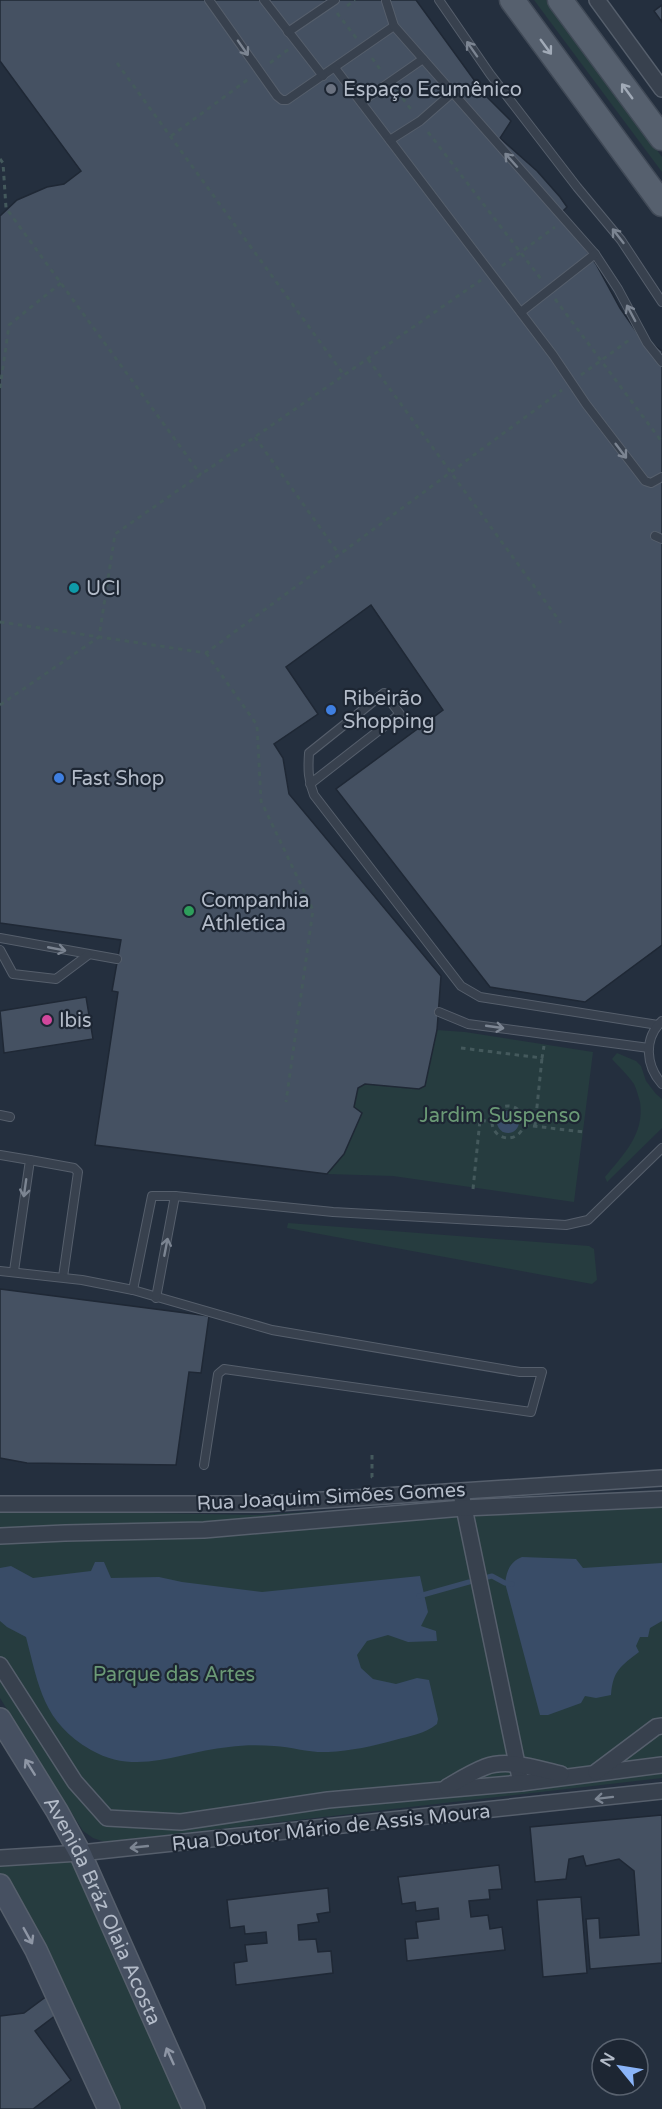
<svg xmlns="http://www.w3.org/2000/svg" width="662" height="2109" font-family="'Varela Round',sans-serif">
<rect width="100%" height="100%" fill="#242f3e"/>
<g fill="#263c3f">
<path d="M534,0h12l116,157v15z"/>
<path d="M437,1030l28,2 128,20 -19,150 -181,-26 -66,-2 17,-20 18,-41 -8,-6 4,-19 7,-4 54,5 5,-3z"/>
<path d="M617,1053l19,8 5,5 5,15 10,13 6,5v29l-55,54 -2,-5c18,-22 40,-43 35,-75 -2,-6 -3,-12 -6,-18 -6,-9 -15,-17 -22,-25z"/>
<path d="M288,1223l301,23 5,3 3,31 -5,4 -305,-56z"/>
<path d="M662,1491v287l-557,64 -12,-4 -10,-7 -83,-133v-188l256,5z"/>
<path d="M80,1853l111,256h-83l-108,-221v-30z"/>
</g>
<g fill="#394c67">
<circle cx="508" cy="1122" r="11"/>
<path d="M522,1557l54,2 7,9 79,-5v58l-12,7 -2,9h-8l-4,9 3,6c-18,14 -26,18 -28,43l-15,3 -11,-2 -4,7 -33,12h-8l-35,-132c2,-13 5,-21 17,-26z"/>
<path d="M95,1562h9l7,16 48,-1 23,5 80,10 158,-16 8,36 -7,14 15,5 1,10 -29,1 -20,-7 -21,6 -10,14 4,13 12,11 23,5 21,-6 12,2 9,39 -1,5c-13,10 -27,12 -42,16 -22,6 -44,11 -67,12 -18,1 -36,-5 -54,-6 -15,-1 -31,-1 -45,1 -48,4 -91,30 -138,3 -48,-28 -52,-63 -65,-113l-19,-10 -7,-6v-53l11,-2 22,12 58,-7z"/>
</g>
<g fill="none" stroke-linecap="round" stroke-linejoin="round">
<g stroke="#394c67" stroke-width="5">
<path d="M488,1577l4,-1 13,7 7,1"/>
<path d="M419,1596l50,-14"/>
</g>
</g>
<g fill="#455162" stroke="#1f2835" stroke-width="1.5">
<path d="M0,0h416l69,95 26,26 -11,17 37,33 23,26 7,10 -5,5 3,8 31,44 24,44 18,26 24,17v594l-77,57 -95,-15 -154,-198 107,-79 -72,-105 -85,62 32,47 -44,30 9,14 6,36 152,182 -4,54 -12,56 -6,3 -54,-5 -7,4 -4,19 8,6 -18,41 -17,20 -232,-29 23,-153 -6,-1 9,-51 -121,-17v-707l17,-16 30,-13 17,-3 17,-13 -81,-110z"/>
<path d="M662,5v17l-8,-11z"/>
<path d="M86,997l7,42 -89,14 -4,-42z"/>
<path d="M0,1289l209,27 -8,57 -12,-1 -13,93 -149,-2 -27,-5z"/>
<path d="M662,1815v148l-72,6 -4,-50 13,-1 1,20 39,-3 -5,-64 -15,-12 -33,7 -3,-10 -14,3 -3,20 -31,3 -5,-55z"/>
<path d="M499,1865l3,24 -13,1 1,9 -21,2 2,16 17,-2 2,14 12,-2 3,23 -98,11 -2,-22 13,-1 -2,-16 23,-3 -1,-11 -22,3 -1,-9 -13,2 -4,-27z"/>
<path d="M328,1888l2,24 -13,2 2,8 -21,3 1,15 17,-1 2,13 13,-1 2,22 -97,12 -2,-22 13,-2 -2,-16 22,-2 -1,-11 -21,2 -1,-8 -14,2 -3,-28z"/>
<path d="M581,1897l6,76 -44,4 -6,-77z"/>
<path d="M47,1996l9,19 -21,16 36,49 -38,29h-33v-93l24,-3z"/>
</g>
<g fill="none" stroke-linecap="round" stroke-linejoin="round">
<g stroke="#565f6c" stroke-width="10">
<g id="lane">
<path d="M209,0l68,96 5,4h5l107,-74"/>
<path d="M264,0l59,76"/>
<path d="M439,0l51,74 87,113 44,53 41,62"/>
<path d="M386,1l8,25 201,228 23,35 29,54 15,19"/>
<path d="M288,32l47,-32"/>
<path d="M335,68l218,287 33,49 59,77 6,2 11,-6"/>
<path d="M361,102l62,-43"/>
<path d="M390,140l30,-19 32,-28"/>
<path d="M521,312l74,-58"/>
<path d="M655,536l7,3"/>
<path d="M310,784l90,-70 -16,-21 -75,60c-1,16 -1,27 5,42l147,191 19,11 178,28"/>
<path d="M0,938l117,21"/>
<path d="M0,950l13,24 43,5 32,-24"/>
<path d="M439,1012l29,12 181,24"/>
<path d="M662,1021c-19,18 -16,45 0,63"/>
<path d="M0,1115l10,2"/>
<path d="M0,1155l30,5 -16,111"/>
<path d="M30,1160l44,8 4,4 -15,105"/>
<path d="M0,1271l82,9 51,10 139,40 248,42h22l-11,40 -307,-43 -6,5 -14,91"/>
<path d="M133,1290l19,-94h23l158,16 233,13 22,-5 74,-72"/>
<path d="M156,1298l19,-102"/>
</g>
</g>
<g stroke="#565f6c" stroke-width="18">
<g id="street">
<path d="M597,0l65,89"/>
<path d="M462,1498l59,285"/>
<path d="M0,1504h262l400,-26"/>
<path d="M0,1536l65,-3 139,-3 259,-22 199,-9"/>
<path d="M0,1665l75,117 32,36 74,4 147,-22 193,-17 141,-18"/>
<path d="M596,1772l60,-45 6,-1"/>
<path d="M447,1787c12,-7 25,-15 38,-20 23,-9 53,2 76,7"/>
<path d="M0,1858l80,-5 582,-62"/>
</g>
</g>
<g stroke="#565f6c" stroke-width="24">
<g id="secondary">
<path id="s1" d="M0,1719l57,92 23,42 114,256"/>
<path d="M0,1885l36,65 73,159"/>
</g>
</g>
<g stroke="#414a57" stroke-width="27">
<g id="primary">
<path d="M512,0l150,204"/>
<path d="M560,0l102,138"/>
</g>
</g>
<g stroke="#44595c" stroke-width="3" stroke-dasharray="4.5 4.5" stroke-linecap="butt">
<path d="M347,6l8,-6"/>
<path d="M337,13l20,26"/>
<path d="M372,58l10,14"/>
<path d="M117,63l227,312"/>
<path d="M270,63l19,-14"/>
<path d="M397,91l16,21"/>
<path d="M428,132l113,147"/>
<path d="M171,136l79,-58"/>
<path d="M0,159l3,4 3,45 195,267"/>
<path d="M502,266l53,-39"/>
<path d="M555,299l107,143"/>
<path d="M368,359l193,264"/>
<path d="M581,375l51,-37"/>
<path d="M0,388l9,-63 52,-42"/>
<path d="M255,437l84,117"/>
<path d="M0,622l206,31 356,-263"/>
<path d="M206,653l51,72 4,76 52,109 -27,192"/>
<path d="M0,705l99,-68 16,-103 366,-254"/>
<path d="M461,1048l81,10 2,-12"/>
<circle cx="508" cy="1122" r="16"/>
<path d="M428,1112l64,10"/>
<path d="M524,1125l60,7"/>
<path d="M535,1126l7,-68"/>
<path d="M473,1189l7,-69"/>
<path d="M372,1455v22l3,2"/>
</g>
<use href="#lane" stroke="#38414e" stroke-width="8"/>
<use href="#street" stroke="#38414e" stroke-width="15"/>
<use href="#secondary" stroke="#465061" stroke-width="21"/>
<use href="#primary" stroke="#56606e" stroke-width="24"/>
</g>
<defs><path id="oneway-shaft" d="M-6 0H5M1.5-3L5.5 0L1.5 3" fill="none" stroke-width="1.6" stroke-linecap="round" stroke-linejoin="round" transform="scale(1.5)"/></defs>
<g stroke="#a1aab7">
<use href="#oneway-shaft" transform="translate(546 47) rotate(54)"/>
<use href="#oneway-shaft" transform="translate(627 91) rotate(-126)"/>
</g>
<g stroke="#7c8592">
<use href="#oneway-shaft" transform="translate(243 48) rotate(55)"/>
<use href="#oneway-shaft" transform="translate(472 49) rotate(-125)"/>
<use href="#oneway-shaft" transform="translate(511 160) rotate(-132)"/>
<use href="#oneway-shaft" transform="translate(618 236) rotate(-128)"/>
<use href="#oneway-shaft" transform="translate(631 313) rotate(-118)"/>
<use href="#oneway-shaft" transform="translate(621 451) rotate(53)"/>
<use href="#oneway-shaft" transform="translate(57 949) rotate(11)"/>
<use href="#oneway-shaft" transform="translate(495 1027) rotate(8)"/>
<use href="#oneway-shaft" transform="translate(25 1188) rotate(98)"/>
<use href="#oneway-shaft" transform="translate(166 1247) rotate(-79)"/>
<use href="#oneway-shaft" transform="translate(604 1798) rotate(173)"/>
<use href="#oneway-shaft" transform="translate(139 1847) rotate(174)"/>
</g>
<g stroke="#8e96a5">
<use href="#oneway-shaft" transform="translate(30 1767) rotate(-122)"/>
<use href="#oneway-shaft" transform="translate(28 1936) rotate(61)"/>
<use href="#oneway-shaft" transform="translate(170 2056) rotate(-114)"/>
</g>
<circle fill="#6b7280" stroke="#1d2633" stroke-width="2" cx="331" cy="89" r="6"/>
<circle fill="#0f9aa8" stroke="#1d2633" stroke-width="2" cx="74" cy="588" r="6"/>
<g fill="#3f7fe0" stroke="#1d2633" stroke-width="2">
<circle cx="331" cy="710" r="6"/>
<circle cx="59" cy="778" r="6"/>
</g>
<circle fill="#2e9e5b" stroke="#1d2633" stroke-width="2" cx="189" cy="911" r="6"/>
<circle fill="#d1479c" stroke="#1d2633" stroke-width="2" cx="47" cy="1020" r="6"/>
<g text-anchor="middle" stroke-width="4.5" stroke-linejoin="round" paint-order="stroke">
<g font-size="20" fill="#b4bcc9" stroke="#1d2633" text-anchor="start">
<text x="343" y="96">Espaço Ecumênico</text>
<text x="86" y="595">UCI</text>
<text x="343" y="705">Ribeirão<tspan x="343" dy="23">Shopping</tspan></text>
<text x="71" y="785">Fast Shop</text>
<text x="201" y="907">Companhia<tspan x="201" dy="23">Athletica</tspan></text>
<text x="59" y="1027">Ibis</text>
</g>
<g font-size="20" fill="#6b9a76" stroke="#1d2633">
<text x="500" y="1122">Jardim Suspenso</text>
<text x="174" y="1681">Parque das Artes</text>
</g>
<g font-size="20" fill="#b4bcc9" stroke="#1d2633">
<text transform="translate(331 1496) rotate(-3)" y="7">Rua Joaquim Simões Gomes</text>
<text transform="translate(331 1827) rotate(-6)" y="7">Rua Doutor Mário de Assis Moura</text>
<text dy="7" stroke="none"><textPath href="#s1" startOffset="218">Avenida Bráz Olaia Acosta</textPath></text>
</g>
</g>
<g transform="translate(620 2067) rotate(300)"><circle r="28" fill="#1d2633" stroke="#59626f" stroke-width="1.5"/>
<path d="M0-4.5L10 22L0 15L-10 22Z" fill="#8ab4f8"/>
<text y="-9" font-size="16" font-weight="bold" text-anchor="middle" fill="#b4bcc9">N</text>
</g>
</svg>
